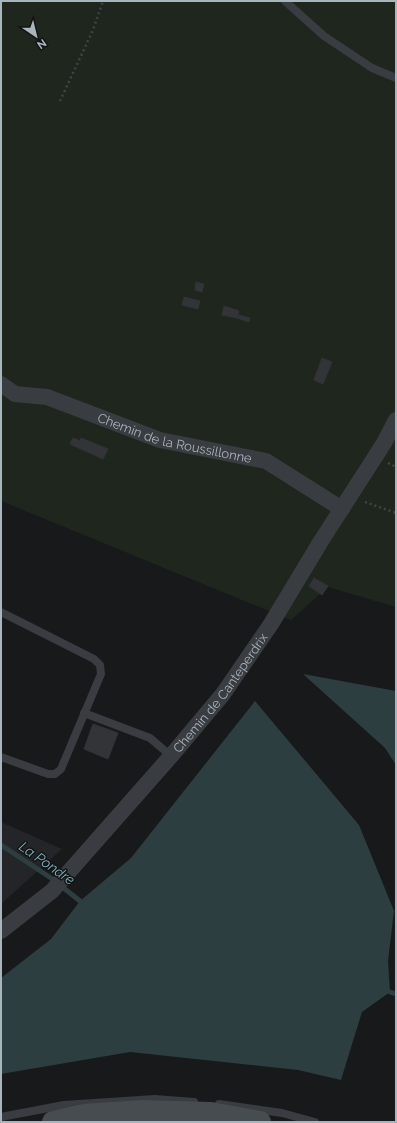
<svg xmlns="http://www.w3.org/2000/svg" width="397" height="1123" font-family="Raleway,sans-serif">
<rect width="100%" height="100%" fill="#18191b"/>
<path fill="#242528" d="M1,822l61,27 -61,55z"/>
<path fill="#1f261d" d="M1,1h395v606l-68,-20 -37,33 -290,-119z"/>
<g fill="#2c3e40">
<path d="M303,674l93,17v74l-11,-17z"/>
<path d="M255,701l104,124 35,86 -6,50 2,31 -28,20 -21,68 -43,-10 -168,-18 -129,22v-96l50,-39 29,-38 51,-43z"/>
</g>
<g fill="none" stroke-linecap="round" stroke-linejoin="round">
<g stroke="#2c3e40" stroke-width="5">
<path d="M1,845l50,33 29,23"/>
<path d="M390,992l6,2"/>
</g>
</g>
<g fill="#333437" stroke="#323337">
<path d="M196,282l8,2 -2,8 -7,-2z"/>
<path d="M184,297l16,4 -2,8 -16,-4z"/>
<path d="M224,306l15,5 -2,7 -15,-3z"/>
<path d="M239,315l11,3 -1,4 -12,-4z"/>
<path d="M322,358l10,4 -9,22 -9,-4z"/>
<path d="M73,438l7,3 1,-3 27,11 -5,10 -33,-15z"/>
<path d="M314,578l14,8 -6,9 -13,-9z"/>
<path d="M93,724l25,9 -10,26 -24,-10z"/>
</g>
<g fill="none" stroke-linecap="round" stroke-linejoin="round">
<g stroke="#3f4447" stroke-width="2.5" stroke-dasharray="2 3" stroke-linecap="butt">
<path d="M60,101l33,-71 10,-29"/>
<path d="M388,463l8,4"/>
<path d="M365,502l31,11"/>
</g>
<g stroke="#393c40" stroke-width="8">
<path d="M285,1l39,35 48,32 24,10"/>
<path d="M1,612l93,47 6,6 1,9 -40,95 -6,5h-7l-47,-17"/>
<path d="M84,713l66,25 21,18"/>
<path d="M219,1104l63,9 33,9"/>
<path d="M1,1117l63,-12 91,-6 39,3"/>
</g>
<g stroke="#393c40" stroke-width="16">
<path id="s1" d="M1,384l14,10 32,3 113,43 106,21 76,48"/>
<path id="s2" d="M1,931l51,-40 119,-135 52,-62 48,-70 50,-83 63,-98 12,-23"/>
</g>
<path stroke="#464c50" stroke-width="22" d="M53,1122l31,-7 58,-4 69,2 49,9"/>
</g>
<g text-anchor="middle" stroke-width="3" stroke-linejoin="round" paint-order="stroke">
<g font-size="13" fill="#a9b5bc" stroke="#131416">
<text dy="5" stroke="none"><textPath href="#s1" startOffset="184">Chemin de la Roussillonne</textPath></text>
<text dy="5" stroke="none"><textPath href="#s2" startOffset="325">Chemin de Canteperdrix</textPath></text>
</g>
<g font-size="14" font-style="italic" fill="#7db1ba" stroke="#131416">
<text transform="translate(47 863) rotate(35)" y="5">La Pondre</text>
</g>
</g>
<rect width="397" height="1123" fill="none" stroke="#a9b5bc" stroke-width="4"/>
<g transform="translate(36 36) rotate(145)" stroke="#131416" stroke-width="3" paint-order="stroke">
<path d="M0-3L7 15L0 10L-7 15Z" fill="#a9b5bc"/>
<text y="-6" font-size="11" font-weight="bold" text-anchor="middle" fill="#a9b5bc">N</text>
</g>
</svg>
